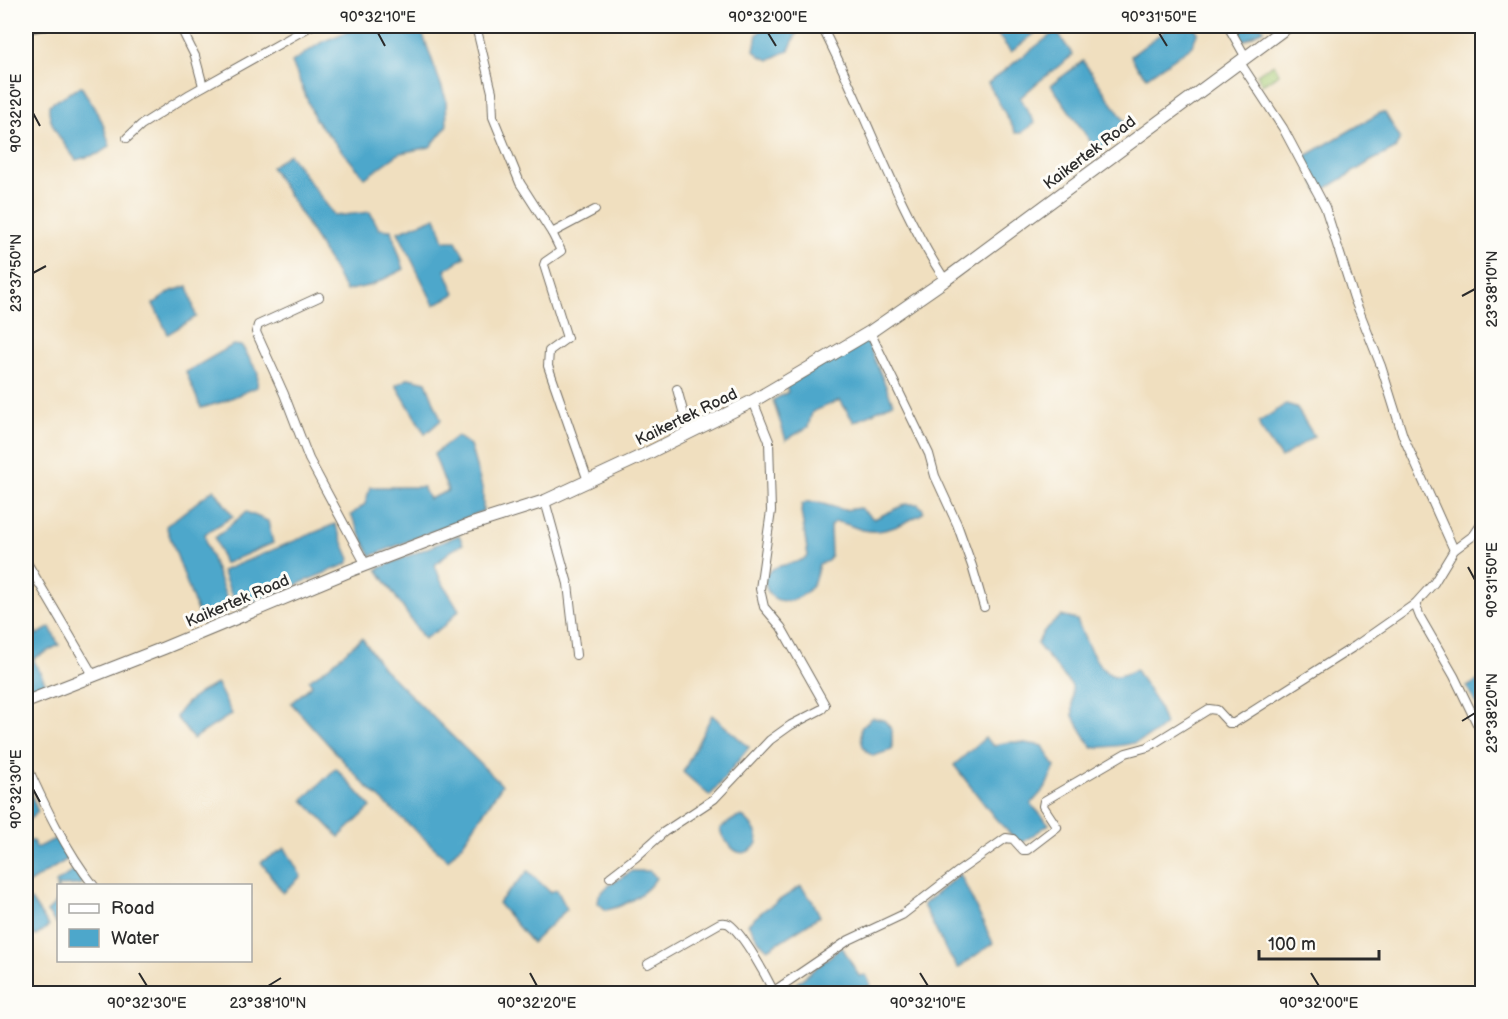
<svg xmlns="http://www.w3.org/2000/svg" width="1508" height="1019" font-family="'Balsamiq Sans',sans-serif">
<rect width="100%" height="100%" fill="#fdfcf7"/>
<filter id="ink" filterUnits="userSpaceOnUse"><feTurbulence type="fractalNoise" baseFrequency=".0167" numOctaves="2"/><feDisplacementMap in="SourceGraphic" scale="12" xChannelSelector="R" yChannelSelector="G"/><feConvolveMatrix kernelMatrix="1 2 1 2 8 2 1 2 1" color-interpolation-filters="sRGB"/></filter>
<filter id="wash" filterUnits="userSpaceOnUse"><feTurbulence type="fractalNoise" baseFrequency=".008" numOctaves="4" result="noise"/><feDisplacementMap in="SourceGraphic" scale="24" xChannelSelector="R" yChannelSelector="G"/><feGaussianBlur stdDeviation="1.35" result="paint"/><feColorMatrix in="noise" values="0 0 0 0 0 0 0 0 0 0 0 0 0 0 0 0 0 1.4 0 .05"/><feComposite in="paint" operator="in"/></filter>
<g filter="url(#wash)">
<rect width="100%" height="100%" fill="#f0dfbf"/>
<path fill="#a6ca73" stroke="#687a4f" stroke-width="1.5" d="M1274,64l5,10 -17,11 -5,-11z"/>
<g fill="#4da7cb" stroke="#3c697b" stroke-width="1.5">
<path d="M361,26h52l9,6 24,67 1,27 -17,21 -30,6 -35,25 -50,-59 -23,-57 30,-20z"/>
<path d="M767,26h33l-11,24 -20,10 -9,-4 -6,-6 3,-16z"/>
<path d="M991,26h53l-33,26z"/>
<path d="M1171,26h22l5,6 -6,14 -45,31 -10,-10 -6,-11z"/>
<path d="M1230,26h32l2,3 -19,11h-7z"/>
<path d="M1056,31l17,24 -36,28 -17,15 15,25 -14,10h-5l-28,-50z"/>
<path d="M1083,61l45,65 -31,25 -46,-66z"/>
<path d="M81,86l21,35 8,25 -12,8 -22,6c-11,-15 -29,-35 -27,-55z"/>
<path d="M1380,113h5l15,25 -5,11 -24,12 -52,32 -15,-36z"/>
<path d="M289,154l46,62 35,-4 9,17 12,1 13,39 -32,16 -26,6 -36,-62 -39,-62z"/>
<path d="M436,217l8,24h12l9,16 -20,13 10,24 -21,11 -36,-73z"/>
<path d="M188,286l8,31 -28,17 -15,-30 19,-13z"/>
<path d="M866,339l27,64 -39,19 -14,-22 -28,12 -4,15 -22,13 -13,-40 15,-8 -2,-7z"/>
<path d="M233,345l9,1 16,27 -1,14 -35,15 -21,6 -15,-36z"/>
<path d="M409,378l17,4 15,38 -16,14 -29,-49z"/>
<path d="M1286,404l10,3 18,29 -33,22 -21,-30 -1,-6z"/>
<path d="M457,436l13,9 13,46v20l-112,45 -20,-41 14,-11 5,-17h53l6,12 19,-8 -14,-37z"/>
<path d="M214,489l19,27 -28,18 1,9 25,67 -30,12 -35,-96z"/>
<path d="M806,502h10l28,8 16,-2 14,11 32,-15h12l5,5v4c-19,10 -37,22 -60,17 -9,-2 -18,-8 -28,-8l-5,4 1,30 -3,5 -9,3c-2,7 -3,17 -8,23 -15,20 -48,20 -46,-11 11,-15 30,-9 43,-20l-7,-45 1,-6z"/>
<path d="M246,512l22,9 5,22 -49,21 -9,-26z"/>
<path d="M335,524l15,35 -3,5 -110,45 -15,-38z"/>
<path d="M459,535l4,9 -14,8 -14,13 5,14 19,31 -15,16 -20,13 -47,-70z"/>
<path d="M1061,616l16,4c6,15 22,58 41,56 6,-1 13,-4 18,-6l22,35 7,19c-21,22 -44,22 -73,24l-19,-32 -1,-30 -35,-42 7,-13z"/>
<path d="M29,619l8,16 13,-8 9,18 -26,14 13,25 -20,7v-70z"/>
<path d="M362,638l21,30 119,117 -39,58 -15,17 -83,-75 -74,-82 21,-18 -3,-5 18,-12z"/>
<path d="M1482,678v36l-15,-27z"/>
<path d="M217,684l15,30 -39,25 -17,-22c10,-17 24,-26 41,-33z"/>
<path d="M712,715l37,32 -39,49 -27,-24z"/>
<path d="M872,718l12,2 8,10v20l-19,6c-12,-6 -12,-16 -12,-28z"/>
<path d="M985,738l9,8c16,-7 32,-3 49,0l12,21 -10,21 -14,16 18,20 -29,20 -25,-26 -41,-53z"/>
<path d="M336,768l35,39 -32,30 -36,-37z"/>
<path d="M26,782l12,30 -12,10z"/>
<path d="M742,816c6,6 13,11 15,19 4,11 -11,22 -21,16 -4,-2 -7,-7 -10,-10 -4,-5 -5,-7 -6,-13l14,-9z"/>
<path d="M57,838l5,2 6,19 -42,26v-44h7l3,7z"/>
<path d="M285,848l16,28 -18,17 -22,-31z"/>
<path d="M75,869l8,14 -4,2 -21,1v36l-2,1 -9,-11 10,-10 -1,-19z"/>
<path d="M528,871l22,21 7,-2 10,19 -35,34 -34,-40z"/>
<path d="M632,871h18l6,7c-9,15 -32,29 -50,32l-8,-7 1,-8 9,-9z"/>
<path d="M960,874l33,69 -35,25 -11,-16 -24,-47z"/>
<path d="M801,886l12,16 7,14 -52,33 -8,-7 -12,-18 16,-14z"/>
<path d="M31,900l18,26 -13,10 -7,-4 -3,1v-32z"/>
<path d="M842,947l17,29 7,-1 5,10 -16,8 -72,1z"/>
</g>
</g>
<g filter="url(#ink)">
<g fill="none" stroke-linecap="round" stroke-linejoin="round">
<g stroke="#706a5f" stroke-width="10">
<g id="minor">
<path d="M180,26l15,30 8,30"/>
<path d="M476,26l16,66 1,25 27,66 32,50 43,-23"/>
<path d="M824,26v5c42,82 71,172 121,249"/>
<path d="M1228,26l17,30"/>
<path d="M26,32l6,-4 16,-2"/>
<path d="M1239,61l44,67 42,79 29,91 27,68 22,70 51,114 20,-15 8,-12"/>
<path d="M127,138l14,-13 49,-31 121,-68"/>
<path d="M552,233l9,18 -16,11 -1,3 23,73 -18,13 -1,15 40,115"/>
<path d="M319,297l-61,28 -2,7 28,62 25,65 57,106"/>
<path d="M870,332l59,122 6,22 22,48 15,42 12,41"/>
<path d="M677,389l12,44"/>
<path d="M545,501l23,83 8,71"/>
<path d="M26,561l67,114"/>
<path d="M1415,604l5,13 34,59 28,58"/>
<path d="M26,764c19,42 39,85 68,122"/>
<path d="M610,877l26,-20 28,-25 50,-33 56,-59 21,-15 31,-16 3,-4 -44,-78 -17,-20 -4,-18 11,-78 -2,-70 -16,-40"/>
<path d="M648,964l72,-41c4,0 5,-1 9,1 15,11 37,52 46,70"/>
<path d="M774,991l75,-51 53,-25 57,-44 47,-33 7,1 10,11h4l30,-23 -14,-21 1,-5 82,-48 22,-6 61,-38 8,1 12,13h5l121,-77 60,-42 19,-21 20,-33"/>
</g>
</g>
<g stroke="#706a5f" stroke-width="14">
<path id="secondary" d="M26,702l138,-54 185,-77 120,-46 76,-24 103,-48 105,-52 117,-69 75,-52 343,-254"/>
</g>
<use href="#minor" stroke="#fff" stroke-width="8"/>
<use href="#secondary" stroke="#fff" stroke-width="12"/>
</g>
</g>
<path fill="none" stroke="#2b2b2b" stroke-width="2" d="M378,33l7,13M768,33l8,13M1159,33l8,13M33,113l7,13M33,273l13,-7M1462,296l13,-7M1468,567l7,13M1462,721l13,-8M33,789l7,13M139,973l8,13M530,973l7,13M920,973l8,13M1311,973l8,13M268,986l13,-8"/>
<g text-anchor="middle" stroke-width="6" stroke-linejoin="round" paint-order="stroke">
<g font-size="16" fill="#2b2b2b" stroke="#fdfcf7">
<text transform="translate(1089 152) rotate(-37)" y="6">Kaikertek Road</text>
<text transform="translate(686 416) rotate(-26)" y="6">Kaikertek Road</text>
<text transform="translate(237 600) rotate(-23)" y="6">Kaikertek Road</text>
</g>
</g>
<rect width="1508" height="1019" fill="none" stroke="#fdfcf7" stroke-width="66"/>
<rect x="57" y="884" width="195" height="78" fill="#fdfcf7" stroke="#a9a8a5" stroke-width="1.5"/>
<rect x="69" y="904" width="30" height="9" fill="#ffffff" stroke="#a9a8a5" stroke-width="1.5"/>
<text x="111" y="914" font-size="18" fill="#2b2b2b">Road</text>
<rect x="69" y="929" width="30" height="18" fill="#4da7cb" stroke="#a9a8a5" stroke-width="1.5"/>
<text x="111" y="944" font-size="18" fill="#2b2b2b">Water</text>
<path d="M1259 950v9h120v-9" fill="none" stroke="#2b2b2b" stroke-width="3"/>
<text x="1268" y="950" font-size="18" fill="#2b2b2b" stroke="#fdfcf7" stroke-width="4.5" paint-order="stroke">100 m</text>
<rect x="33" y="33" width="1442" height="953" fill="none" stroke="#2b2b2b" stroke-width="2"/>
<g font-size="15" text-anchor="middle" fill="#2b2b2b">
<text x="378" y="22">90°32'10"E</text>
<text x="768" y="22">90°32'00"E</text>
<text x="1159" y="22">90°31'50"E</text>
<text transform="translate(16 113) rotate(-90)" y="5">90°32'20"E</text>
<text transform="translate(16 273) rotate(-90)" y="5">23°37'50"N</text>
<text transform="translate(1492 289) rotate(-90)" y="5">23°38'10"N</text>
<text transform="translate(1492 580) rotate(-90)" y="5">90°31'50"E</text>
<text transform="translate(1492 713) rotate(-90)" y="5">23°38'20"N</text>
<text transform="translate(16 789) rotate(-90)" y="5">90°32'30"E</text>
<text x="147" y="1008">90°32'30"E</text>
<text x="268" y="1008">23°38'10"N</text>
<text x="537" y="1008">90°32'20"E</text>
<text x="928" y="1008">90°32'10"E</text>
<text x="1319" y="1008">90°32'00"E</text>
</g>
</svg>
